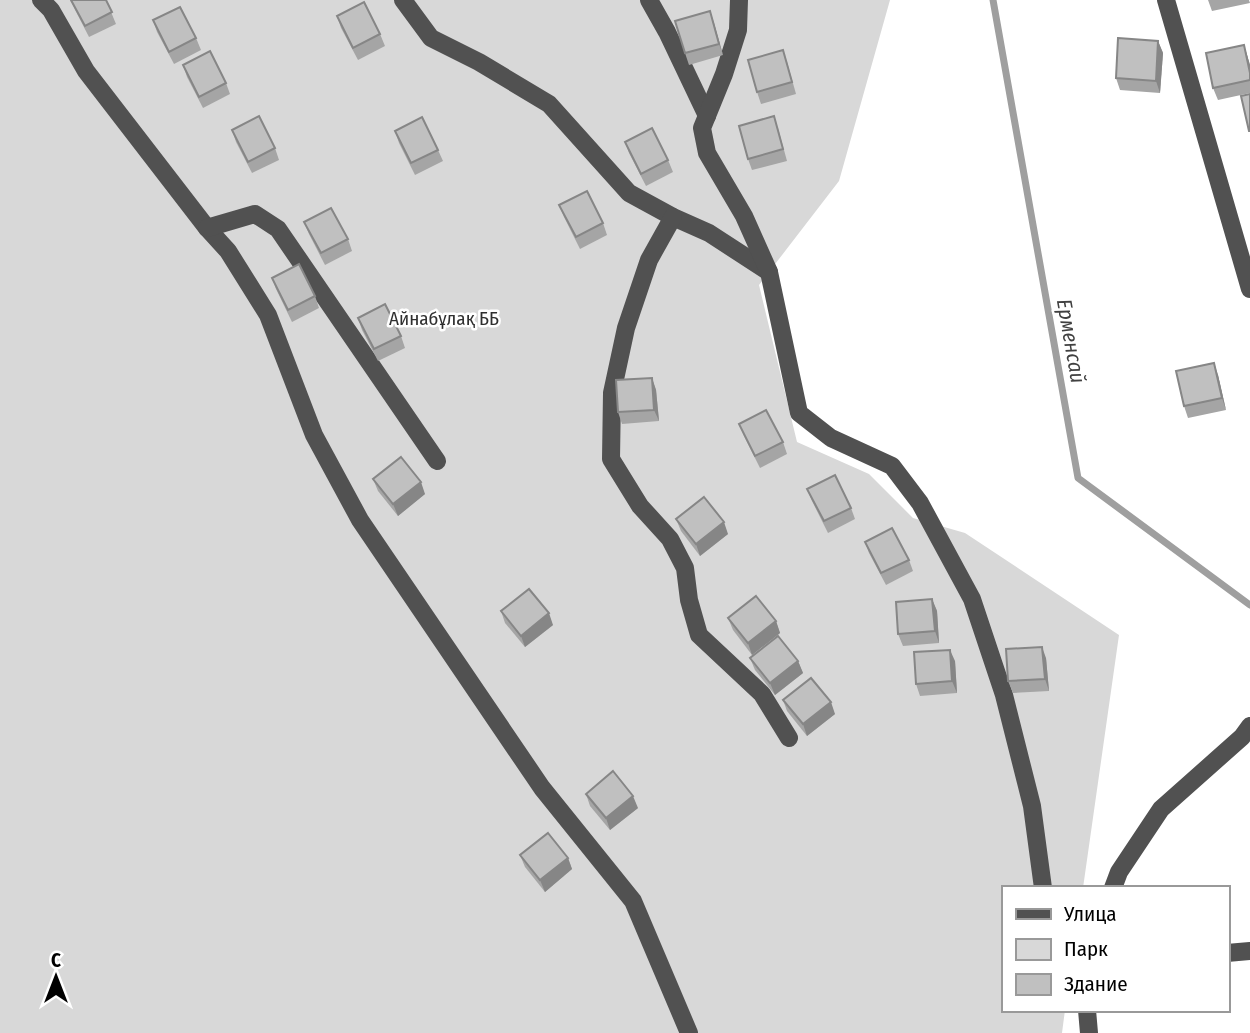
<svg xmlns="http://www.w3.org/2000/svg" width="1250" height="1033" font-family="'Fira Sans Condensed',sans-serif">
<rect width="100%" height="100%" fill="#fff"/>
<path fill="#d8d8d8" d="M0,0h890l-51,181 -80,104 38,157 72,32 44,44 52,15 154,102 -36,253h-80v122h62l-3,23h-1062z"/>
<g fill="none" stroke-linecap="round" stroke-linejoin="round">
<path stroke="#9f9f9f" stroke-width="7" d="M993,0l85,478 172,127"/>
<g stroke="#515151" stroke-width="18">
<path d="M41,0l10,10 35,61 121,157 21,23 40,64 46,120 46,85 182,268 91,113 56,132"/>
<path d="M403,0l28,38 48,24 70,42 80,89 44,24 36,16 60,39"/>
<path d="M649,0l18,32 40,84"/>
<path d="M739,0l-1,30 -14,44 -22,54 5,25 37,63 25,56 30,141 32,25 61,28 28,37 52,96 32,96 28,111 11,82"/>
<path d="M1166,0l84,289"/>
<path d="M673,217l-24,43 -23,68 -14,65 -1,66 29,47 30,33 15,29 4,32 10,35 63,59 27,44"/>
<path d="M207,228l48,-14 23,15 159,232"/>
<path d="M1113,888l6,-16 42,-63 81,-72 8,-11"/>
<path d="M1227,953l23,-2"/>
<path d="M1087,1010l2,23"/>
</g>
</g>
<g fill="#a5a5a5">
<path d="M70,0h36l10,24 -27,13z"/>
<path d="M1208,0h41l1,3 -38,8z"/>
<path d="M710,11l13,44 -34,10 -4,-12z"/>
<path d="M337,16l43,18 5,12 -27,14 -17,-32z"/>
<path d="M153,20l43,18 5,12 -27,14 -17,-32z"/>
<path d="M1158,41l5,12 -3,40 -40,-3 -4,-12z"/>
<path d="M1244,45l6,20v28l-32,7 -5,-12z"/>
<path d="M787,62l9,32 -35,10 -4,-12z"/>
<path d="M183,65l43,18 4,11 -27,14 -16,-31z"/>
<path d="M778,128l9,33 -35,9 -4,-11z"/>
<path d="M232,130l43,18 4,12 -27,13 -16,-31z"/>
<path d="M395,131l43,19 5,11 -28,14 -16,-32z"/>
<path d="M625,142l43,18 5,12 -27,14 -17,-33z"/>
<path d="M559,205l44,18 4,12 -27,14 -16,-32z"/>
<path d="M304,222l44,17 4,12 -27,14 -16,-31z"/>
<path d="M272,278l43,18 4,12 -27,14 -16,-33z"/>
<path d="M358,318l43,18 4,12 -27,13 -16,-31z"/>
<path d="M1218,375l8,35 -38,8 -4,-12z"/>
<path d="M652,378l4,12 3,31 -37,3 -4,-12z"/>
<path d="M739,424l44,18 4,12 -27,14 -16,-32z"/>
<path d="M373,479l52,15 -27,22 -20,-25z"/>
<path d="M807,489l44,19 4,11 -27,14 -16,-32z"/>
<path d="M676,519l52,15 -28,22 -19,-25z"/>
<path d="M865,542l44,18 4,11 -27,14 -17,-32z"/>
<path d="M932,599l5,12 2,32 -36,3 -5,-12z"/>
<path d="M501,611l52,14 -28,22 -20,-24z"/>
<path d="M728,618l48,3 4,12 -28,22 -19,-25z"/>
<path d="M750,658l48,3 5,12 -28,22 -20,-25z"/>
<path d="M1046,658l3,33 -36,2 -5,-12z"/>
<path d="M955,661l2,32 -37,3 -4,-12z"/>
<path d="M783,700l52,14 -28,22 -20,-25z"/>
<path d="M586,794l52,14 -28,22 -20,-24z"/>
<path d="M520,855l48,3 4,11 -27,23 -20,-25z"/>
</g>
<g fill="#868686">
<path d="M710,11l4,12 9,32 -4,-11z"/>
<path d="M1158,41l5,12 -3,40 -4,-12z"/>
<path d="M1244,45l6,20v8z"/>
<path d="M1214,363l4,12 8,35 -4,-12z"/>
<path d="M652,378l4,12 3,31 -5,-11z"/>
<path d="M421,482l4,12 -27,22 -5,-12z"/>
<path d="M724,522l4,12 -28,22 -4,-12z"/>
<path d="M932,599l5,12 2,32 -4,-12z"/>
<path d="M549,613l4,12 -28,22 -4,-11z"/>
<path d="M776,621l4,12 -28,22 -4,-12z"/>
<path d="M1042,647l4,11 3,33 -4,-12z"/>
<path d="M950,650l5,11 2,32 -5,-12z"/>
<path d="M798,661l5,12 -28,22 -5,-12z"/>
<path d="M831,702l4,12 -28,22 -4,-12z"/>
<path d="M633,796l5,12 -28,22 -4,-12z"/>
<path d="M568,858l4,11 -27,23 -5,-12z"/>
</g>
<g fill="#c0c0c0" stroke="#868686" stroke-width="2">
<path d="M71,0h35l6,12 -27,14z"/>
<path d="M364,2l16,32 -27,14 -16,-32z"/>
<path d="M180,7l16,31 -27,14 -16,-32z"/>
<path d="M710,11l9,33 -34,9 -10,-32z"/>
<path d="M1118,38l40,3 -2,40 -40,-3z"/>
<path d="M1244,45l6,28v7l-37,8 -7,-35z"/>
<path d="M783,50l9,32 -35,10 -9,-32z"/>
<path d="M210,51l16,32 -27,14 -16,-32z"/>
<path d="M1250,94v37h-1l-8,-35z"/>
<path d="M259,116l16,32 -27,14 -16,-32z"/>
<path d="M774,116l9,33 -35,10 -9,-33z"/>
<path d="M422,117l16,33 -27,13 -16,-32z"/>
<path d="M652,128l16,32 -27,14 -16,-32z"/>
<path d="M587,191l16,32 -27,14 -17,-32z"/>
<path d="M331,208l17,31 -27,14 -17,-31z"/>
<path d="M299,264l16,32 -27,14 -16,-32z"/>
<path d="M385,304l16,32 -27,13 -16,-31z"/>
<path d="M1214,363l8,35 -38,8 -8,-35z"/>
<path d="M652,378l2,32 -36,2 -2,-32z"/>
<path d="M766,410l17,32 -28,14 -16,-32z"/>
<path d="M401,457l20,25 -28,22 -20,-25z"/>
<path d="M835,475l16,33 -27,13 -17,-32z"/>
<path d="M704,497l20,25 -28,22 -20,-25z"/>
<path d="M892,528l17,32 -28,13 -16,-31z"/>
<path d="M529,589l20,24 -28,23 -20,-25z"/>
<path d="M756,596l20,25 -28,22 -20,-25z"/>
<path d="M932,599l3,32 -37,3 -2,-32z"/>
<path d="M778,636l20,25 -28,22 -20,-25z"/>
<path d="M1042,647l3,32 -37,2 -2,-32z"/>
<path d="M950,650l2,31 -36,3 -2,-32z"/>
<path d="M811,678l20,24 -28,22 -20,-24z"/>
<path d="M613,771l20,25 -27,22 -20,-24z"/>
<path d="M548,833l20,25 -28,22 -20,-25z"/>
</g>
<g text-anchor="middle" stroke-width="5" stroke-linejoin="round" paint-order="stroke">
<g font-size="19" fill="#2f2f2f" stroke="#fff">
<text x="444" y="325">Айнабұлақ ББ</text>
</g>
<g font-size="21" font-style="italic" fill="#404040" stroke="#fff">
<text transform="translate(1071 341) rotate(80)" y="7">Ерменсай</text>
</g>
</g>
<rect x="1002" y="886" width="228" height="126" fill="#ffffff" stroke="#999999" stroke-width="2"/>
<rect x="1016" y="909" width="35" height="10" fill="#515151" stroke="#999999" stroke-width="2"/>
<text x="1064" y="921" font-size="21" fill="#000000">Улица</text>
<rect x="1016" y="939" width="35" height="21" fill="#d8d8d8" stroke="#999999" stroke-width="2"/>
<text x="1064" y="956" font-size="21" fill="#000000">Парк</text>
<rect x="1016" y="974" width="35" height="21" fill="#c0c0c0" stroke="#999999" stroke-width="2"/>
<text x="1064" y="991" font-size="21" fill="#000000">Здание</text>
<g transform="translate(56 977)" stroke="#ffffff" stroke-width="5" paint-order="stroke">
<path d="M0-5L12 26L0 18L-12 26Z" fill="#000000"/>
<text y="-10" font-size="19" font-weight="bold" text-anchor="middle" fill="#000000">С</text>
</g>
</svg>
